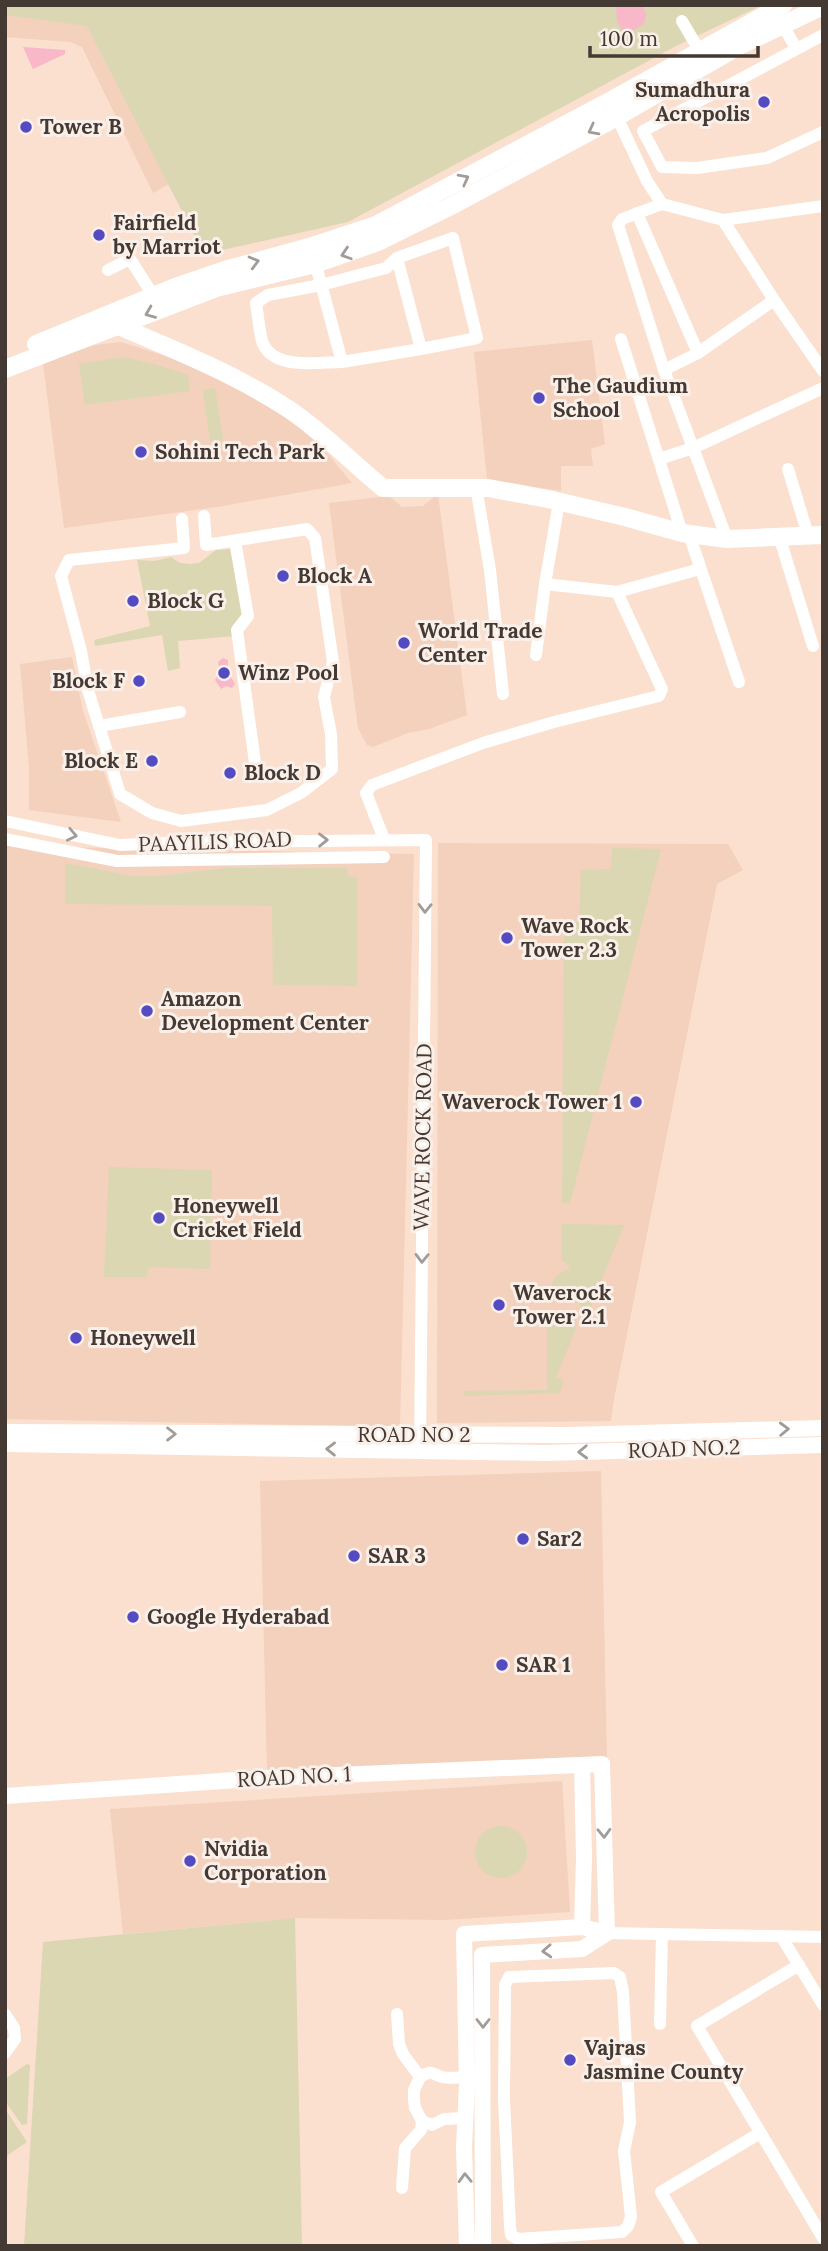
<svg xmlns="http://www.w3.org/2000/svg" width="828" height="2251" font-family="Lora,serif">
<rect width="100%" height="100%" fill="#fbdfcf"/>
<g fill="#f3d1bd">
<path d="M5,15l82,10 82,159 -16,9 -71,-146 -12,-5 -65,-5z"/>
<path d="M592,340l13,104 -14,5 2,17h-32v25l-74,-12 -13,-127z"/>
<path d="M121,342l76,24 86,47 30,23 39,47 -135,24 -153,21 -21,-165 35,-16z"/>
<path d="M438,494l29,221 -38,14 -21,4 -35,14 -6,-2 -9,-17 -29,-225 60,-7 13,11 21,-1z"/>
<path d="M72,657l11,54 38,111 -92,-12v-43l-9,-103z"/>
<path d="M438,843l290,1 15,26 -26,14 -103,515 -3,22 -174,2z"/>
<path d="M5,846l409,8 -14,573 -395,-8z"/>
<path d="M601,1471l6,291 -340,9 -7,-290z"/>
<path d="M562,1781l8,131 -125,8 -150,-2 -172,16 -13,-125z"/>
</g>
<g fill="#dad7b2">
<path d="M5,5h757l-84,40 -330,177 -144,32 -117,-228 -82,-11z"/>
<path d="M124,357l37,9 27,9 2,16 -105,14 -6,-41z"/>
<path d="M215,388l8,51 -13,2 -7,-51z"/>
<path d="M233,549l12,66 -11,21 -56,5 2,27 -12,3 -6,-36 -67,11 -1,-6 56,-14 -13,-66 17,1 17,-4 9,6 10,1 9,-1 17,-13z"/>
<path d="M612,848l49,1 -91,354h-8l2,-280 15,-1 2,-52 30,-1z"/>
<path d="M65,863l68,13h26l66,-8h122l1,8 9,1v109l-84,-1 -1,-79 -207,-2z"/>
<path d="M109,1167l103,3 -2,99 -61,-2 -3,10h-42z"/>
<path d="M562,1224l62,1 -35,86h-6l-4,-8c-18,-1 -22,0 -28,-18l5,-9 15,-9 -10,-8z"/>
<path d="M547,1314h25l4,4v10l-20,50 8,2 -4,13 -96,3 -1,-5 84,-1z"/>
<circle cx="501" cy="1852" r="26"/>
<path d="M295,1918l7,328h-278l19,-304z"/>
<path d="M27,2064l3,1 -3,59 -5,1 -17,-24v-22z"/>
<path d="M5,2109l22,33 -22,15z"/>
</g>
<g fill="#f9b7ca">
<path d="M616,5h27l3,10 -2,9 -14,8h-7l-6,-11z"/>
<path d="M23,47l42,3v4l-32,15z"/>
<path d="M223,658l5,2v12l7,12 -3,4 -6,-2 -5,3 -6,-9 5,-9 -2,-9z"/>
</g>
<g fill="none" stroke-linecap="round" stroke-linejoin="round">
<g stroke="#fff" stroke-width="12">
<path d="M682,21l21,36"/>
<path d="M782,24l14,24"/>
<path d="M823,35l-180,96 19,36 35,1 70,-10 56,-26"/>
<path d="M617,117l30,64 15,23 61,16 100,-14"/>
<path d="M662,204l-40,15 -4,6 46,145 63,169"/>
<path d="M637,213l61,140"/>
<path d="M723,220l51,80 49,71"/>
<path d="M397,258l56,-20 24,100 -56,11"/>
<path d="M315,264l4,12v1c8,28 15,56 23,85l79,-13 -24,-91 -11,10 -65,17 -53,10 -12,8c2,12 3,26 6,38 10,30 56,21 80,21"/>
<path d="M108,270l22,-11 23,36"/>
<path d="M621,339l61,194"/>
<path d="M664,370l34,-17 76,-53"/>
<path d="M659,459l34,-11 130,-60"/>
<path d="M788,469l20,66"/>
<path d="M476,487l14,83 13,124"/>
<path d="M559,502l-14,82 72,8 83,-23"/>
<path d="M182,519l2,29 -115,12 -8,16 20,75 7,39 32,104 32,19 29,8 86,-11 34,-17 31,-24 -1,-35 -7,-37 9,-35 -18,-124 -8,-9 -101,16 -2,-29"/>
<path d="M689,534l50,148"/>
<path d="M779,536l34,110"/>
<path d="M235,541l13,75 -11,14 19,140"/>
<path d="M536,655l9,-71"/>
<path d="M99,726l81,-14"/>
<path d="M5,821l115,24 70,-3 236,-2 -6,609"/>
<path d="M5,839l112,22 267,-4"/>
<path d="M384,839l-18,-46 6,-8 111,-42 71,-21 105,-26 3,-7 -2,-4 -43,-93"/>
<path d="M607,1933l216,4"/>
<path d="M781,1936l42,69"/>
<path d="M799,1965l-102,61 126,212"/>
<path d="M614,1973l6,4 3,15 7,130 -6,29 7,66 -3,9 -6,6 -104,7 -7,-4 -1,-9 -6,-127 1,-114 4,-8z"/>
<path d="M5,2014l9,14 1,11 -10,14"/>
<path d="M397,2014l2,30 4,10 17,23 -6,13v10l1,8 7,13 -1,9 -16,18 -3,40"/>
<path d="M660,2024l2,-90"/>
<path d="M420,2077c13,-8 11,-3 22,0 7,2 18,0 25,0"/>
<path d="M422,2121l10,4 12,-6 22,-1"/>
<path d="M693,2246l-32,-54 99,-59"/>
</g>
<g stroke="#fff" stroke-width="16">
<path d="M5,1432l564,3 254,-7"/>
<path d="M5,1444l541,9 277,-8"/>
<path d="M582,1765l2,93 -2,69"/>
<path d="M5,1796l260,-18 337,-14 5,169"/>
<path d="M467,2246l-3,-99 3,-63 -3,-150 118,-7 25,6"/>
<path d="M483,2246l-1,-291 100,-6 25,-16"/>
</g>
<g stroke="#fff" stroke-width="18">
<path d="M116,322l5,5c57,24 115,48 166,81 35,23 64,54 96,80h105l60,11 77,18 57,16 45,6 96,-4"/>
<path d="M36,344l139,-57 50,-17 84,-23 67,-22 232,-123 175,-97"/>
<path d="M5,369l211,-81 99,-24 63,-22 73,-36 166,-89 120,-70 86,-41"/>
</g>
</g>
<defs><path id="oneway-chevron" d="M-2-3.5L2.5 0L-2 3.5" fill="none" stroke-width="1.6" stroke-linecap="round" stroke-linejoin="round" transform="scale(1.75)"/></defs>
<g stroke="#a29c99">
<use href="#oneway-chevron" transform="translate(593 130) rotate(152)"/>
<use href="#oneway-chevron" transform="translate(464 179) rotate(-28)"/>
<use href="#oneway-chevron" transform="translate(346 254) rotate(162)"/>
<use href="#oneway-chevron" transform="translate(254 262) rotate(-15)"/>
<use href="#oneway-chevron" transform="translate(150 313) rotate(158)"/>
<use href="#oneway-chevron" transform="translate(72 835) rotate(12)"/>
<use href="#oneway-chevron" transform="translate(323 840) rotate(-1)"/>
<use href="#oneway-chevron" transform="translate(425 908) rotate(91)"/>
<use href="#oneway-chevron" transform="translate(422 1258) rotate(91)"/>
<use href="#oneway-chevron" transform="translate(784 1429) rotate(-2)"/>
<use href="#oneway-chevron" transform="translate(171 1434)"/>
<use href="#oneway-chevron" transform="translate(331 1449) rotate(-179)"/>
<use href="#oneway-chevron" transform="translate(583 1452) rotate(178)"/>
<use href="#oneway-chevron" transform="translate(604 1833) rotate(88)"/>
<use href="#oneway-chevron" transform="translate(547 1951) rotate(177)"/>
<use href="#oneway-chevron" transform="translate(483 2023) rotate(90)"/>
<use href="#oneway-chevron" transform="translate(465 2178) rotate(-92)"/>
</g>
<g fill="#544ac2" stroke="#fbf0e9" stroke-width="2.5">
<circle cx="764" cy="102" r="7"/>
<circle cx="26" cy="127" r="7"/>
<circle cx="99" cy="235" r="7"/>
<circle cx="539" cy="398" r="7"/>
<circle cx="141" cy="452" r="7"/>
<circle cx="283" cy="576" r="7"/>
<circle cx="133" cy="601" r="7"/>
<circle cx="404" cy="643" r="7"/>
<circle cx="224" cy="673" r="7"/>
<circle cx="139" cy="681" r="7"/>
<circle cx="152" cy="761" r="7"/>
<circle cx="230" cy="773" r="7"/>
<circle cx="507" cy="938" r="7"/>
<circle cx="147" cy="1011" r="7"/>
<circle cx="636" cy="1102" r="7"/>
<circle cx="159" cy="1218" r="7"/>
<circle cx="499" cy="1305" r="7"/>
<circle cx="76" cy="1338" r="7"/>
<circle cx="523" cy="1539" r="7"/>
<circle cx="354" cy="1556" r="7"/>
<circle cx="133" cy="1617" r="7"/>
<circle cx="502" cy="1665" r="7"/>
<circle cx="190" cy="1861" r="7"/>
<circle cx="570" cy="2060" r="7"/>
</g>
<g text-anchor="middle" stroke-width="6" stroke-linejoin="round" paint-order="stroke">
<g font-size="21" font-weight="bold" fill="#443933" stroke="#fbf0e9" text-anchor="start">
<text x="750" y="97" text-anchor="end">Sumadhura<tspan x="750" dy="24">Acropolis</tspan></text>
<text x="40" y="134">Tower B</text>
<text x="113" y="230">Fairfield<tspan x="113" dy="24">by Marriot</tspan></text>
<text x="553" y="393">The Gaudium<tspan x="553" dy="24">School</tspan></text>
<text x="155" y="459">Sohini Tech Park</text>
<text x="297" y="583">Block A</text>
<text x="147" y="608">Block G</text>
<text x="418" y="638">World Trade<tspan x="418" dy="24">Center</tspan></text>
<text x="238" y="680">Winz Pool</text>
<text x="125" y="688" text-anchor="end">Block F</text>
<text x="138" y="768" text-anchor="end">Block E</text>
<text x="244" y="780">Block D</text>
<text x="521" y="933">Wave Rock<tspan x="521" dy="24">Tower 2.3</tspan></text>
<text x="161" y="1006">Amazon<tspan x="161" dy="24">Development Center</tspan></text>
<text x="622" y="1109" text-anchor="end">Waverock Tower 1</text>
<text x="173" y="1213">Honeywell<tspan x="173" dy="24">Cricket Field</tspan></text>
<text x="513" y="1300">Waverock<tspan x="513" dy="24">Tower 2.1</tspan></text>
<text x="90" y="1345">Honeywell</text>
<text x="537" y="1546">Sar2</text>
<text x="368" y="1563">SAR 3</text>
<text x="147" y="1624">Google Hyderabad</text>
<text x="516" y="1672">SAR 1</text>
<text x="204" y="1856">Nvidia<tspan x="204" dy="24">Corporation</tspan></text>
<text x="584" y="2055">Vajras<tspan x="584" dy="24">Jasmine County</tspan></text>
</g>
<g font-size="21" fill="#443933" stroke="#fbf0e9">
<text transform="translate(215 842) rotate(-2)" y="7">PAAYILIS ROAD</text>
<text transform="translate(423 1137) rotate(-89)" y="7">WAVE ROCK ROAD</text>
<text x="414" y="1442">ROAD NO 2</text>
<text transform="translate(684 1449) rotate(-2)" y="7">ROAD NO.2</text>
<text transform="translate(294 1777) rotate(-3)" y="7">ROAD NO. 1</text>
</g>
</g>
<rect width="828" height="2251" fill="none" stroke="#443933" stroke-width="14"/>
<path d="M590 46v10h168v-10" fill="none" stroke="#443933" stroke-width="3.5"/>
<text x="600" y="46" font-size="21" fill="#443933" stroke="#fbf0e9" stroke-width="5" paint-order="stroke">100 m</text>
</svg>
